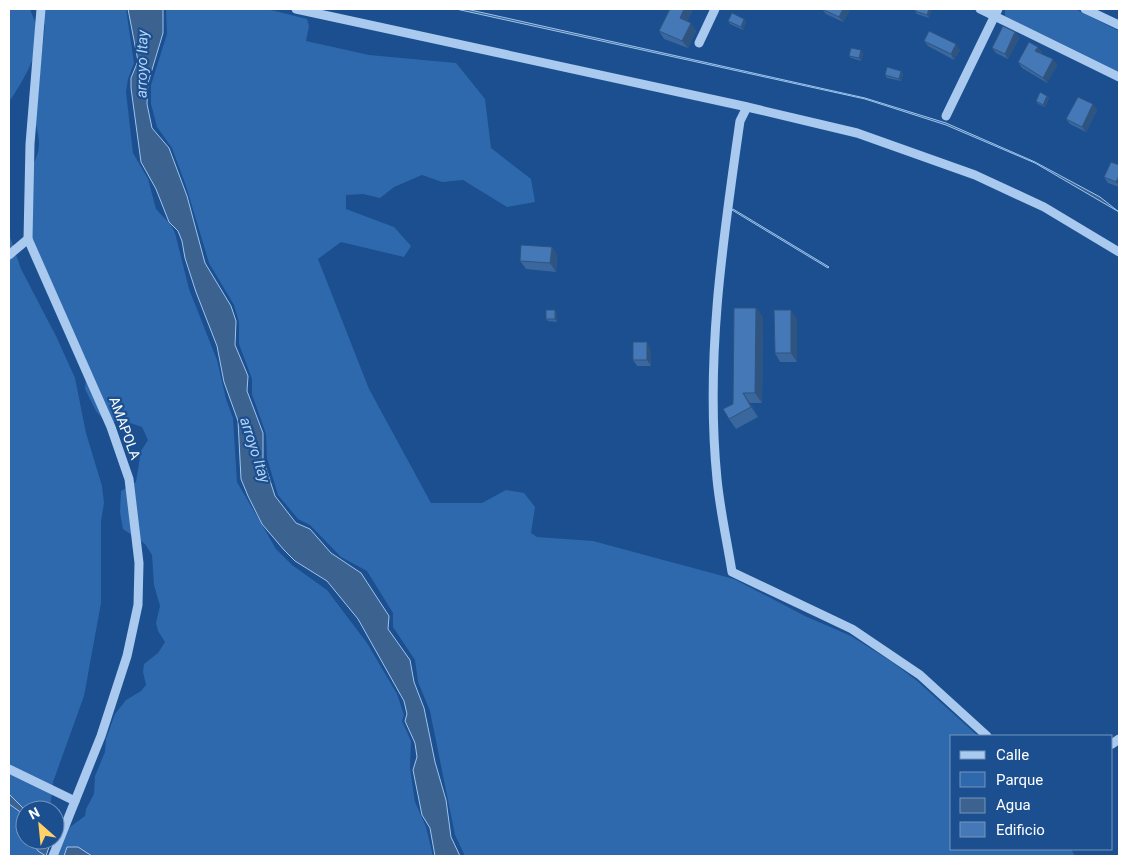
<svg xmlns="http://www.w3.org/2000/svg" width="1128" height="865" font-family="Roboto,sans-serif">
<rect width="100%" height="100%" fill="#1b4f8f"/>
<g fill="#2e69ad">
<path d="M9,9h21c2,7 7,15 8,22 3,21 -18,55 -29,71z"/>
<path d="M42,9h84l8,54 -6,16 -2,13 7,61 15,26 8,30 15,16 4,8 14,56 28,71 9,39 7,19 4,64 39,67 16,16 35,25 40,53 30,51 7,21 -2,6 9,20 -1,27 5,34 11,25 7,29h-377l8,-22 6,-7 15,-11 1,-7 8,-15 1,-18 10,-24 1,-13 9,-25 11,-14 15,-9 5,-6 -3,-13 1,-8 14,-11 7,-11 -7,-11 -2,-8 4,-17 -6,-21 -2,-30 -7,-11 -22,-15 -3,-17 1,-21 15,-9 5,-31 7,-11 -6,-13 -15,-5h-17l-8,-4 -6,-7 -11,-22 2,-26 -3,-8 -53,-103 1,-86c16,-26 0,-43 -3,-69l10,-20 6,-51z"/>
<path d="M166,9h101l40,10 2,7 -3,15 63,14 87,8 29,36 6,49 40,31 4,23 -28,5 -44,-27 -21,2 -20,-7 -28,12 -14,11 -17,-4 -17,1v14l48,18 17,19 -7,11 -63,-15 -23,17 51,130 62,114h51l24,-13 18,3 11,14 -4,26 6,4 56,4 141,38 71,37 46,20 41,26 24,18 62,56h-26v113h119l4,7h-610l-10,-21 -25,-124 -12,-29 -3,-22 -22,-33v-14l-26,-42 -26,-14 -31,-32 -12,-6 -20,-24 -11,-37 -1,-24 -14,-40v-15l-13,-35v-22l-5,-17 -25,-42 -23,-77 -14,-38 -15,-21 -6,-23v-19l16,-51z"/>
<path d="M1005,9h70l44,22v41l-114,-56z"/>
<path d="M9,234l12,35 35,67 19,42 11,55 16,53 2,17 -3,18v82l-17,93 -31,86 -3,28h-25v30h23l-5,16h-34z"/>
</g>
<g fill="#3c6290" stroke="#9cc4f0">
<path d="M128,9h35v24l-15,50 -1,21 5,24 17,20 18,48 18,67 26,43 5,15 -1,24 13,31 -1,15 16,42v26l12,37 21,27 14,6 21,24 30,20 28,43 -1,13 22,31 4,22 10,26 11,54 11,38 5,37 9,19h-25l-5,-28 -8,-13 -9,-45 4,-13 -2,-14 -10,-22 2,-7 -3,-13 -46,-82 -31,-38 -32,-20 -11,-11 -22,-26 -14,-28 -7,-17 -3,-58 -14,-39 -7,-36 -21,-54 -11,-34 -3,-17 -4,-10 -9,-9 -13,-33 -15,-27 -10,-74v-10l7,-17z"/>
<path d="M456,9h10l399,89 81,25 89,39 65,35 19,15 -84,-49 -89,-38 -81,-26z"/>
<path d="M733,209l96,58 -1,1 -96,-58z"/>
<path d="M9,794l16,16v11l-6,-10 -10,-7z"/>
<path d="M31,840h10l9,4 -4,12 -8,-5z"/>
<path d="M67,847h11l14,9h-28z"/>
</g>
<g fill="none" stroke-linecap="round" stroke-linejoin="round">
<g stroke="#a9c9ee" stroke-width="9">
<path d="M41,9l-11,135 -2,95 83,188 18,52 10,84 -1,42 -11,51 -26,80 -48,120"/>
<path d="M296,9l447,97 114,27 118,42 69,32 75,45"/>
<path d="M980,9l139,68"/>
<path d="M1085,9l34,16"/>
<path d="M699,43l16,-34"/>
<path d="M747,107l-7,14c-17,118 -35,238 -23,358 3,31 10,62 15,93l120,57 68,46 67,61"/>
<path d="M946,116l52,-107"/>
<path d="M9,255l19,-16"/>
<path d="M1112,744l7,-5"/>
<path d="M9,769l66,32"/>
</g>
</g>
<g fill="#3a679d">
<path d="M670,9h23l-6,12 9,10 -8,17 -24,-9 -5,-8z"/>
<path d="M822,9h28l-7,13 -17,-8z"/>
<path d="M916,9h14l1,1 -2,8 -12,-4 -2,-3z"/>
<path d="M744,19l2,3 -3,8 -13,-6 -2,-3z"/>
<path d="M1015,32l4,6 -11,21 -12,-6 -4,-5z"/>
<path d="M924,41l36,9 -6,10 -26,-14z"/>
<path d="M1042,52l-1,2 16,11 -10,18 -25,-15 -4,-6z"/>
<path d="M863,53l-2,8 -10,-3 -2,-2z"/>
<path d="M901,71l2,3 -2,7 -14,-3 -2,-3z"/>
<path d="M1047,96l2,2 -4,9 -7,-3 -2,-3z"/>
<path d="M1097,110l-11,22 -16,-8 -4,-5z"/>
<path d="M1119,165v22l-11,-4 -4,-6z"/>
<path d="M552,247l5,8 -1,17 -30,-3 -6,-8z"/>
<path d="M756,308l7,10 -1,85h-12l8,14 -22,12 -7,-10z"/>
<path d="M557,313v9l-9,-1 -2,-2z"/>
<path d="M797,319v43h-17l-5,-9z"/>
<path d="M650,348l1,18h-14l-4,-6z"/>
</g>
<g fill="#305480">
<path d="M684,9h9l-8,16 -5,-7z"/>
<path d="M843,9h7l-7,13 -4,-5z"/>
<path d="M929,9h1l1,1 -2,8 -2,-3z"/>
<path d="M744,19l2,3 -3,8 -2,-3z"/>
<path d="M691,23l5,8 -8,17 -6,-7z"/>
<path d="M1015,32l4,6 -11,21 -3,-5z"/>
<path d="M956,44l4,6 -6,10 -3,-6z"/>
<path d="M1038,47l4,5 -3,4 -4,-5z"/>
<path d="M861,50l2,3 -2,8 -2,-3z"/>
<path d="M1053,59l4,6 -10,18 -4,-5z"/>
<path d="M901,71l2,3 -2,7 -2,-2z"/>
<path d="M1047,96l2,2 -4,9 -2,-2z"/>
<path d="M1093,104l4,6 -11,22 -4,-5z"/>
<path d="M1119,176v10l-3,-4z"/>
<path d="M552,247l5,8 -1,17 -6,-9z"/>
<path d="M756,308l7,10 -1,85 -7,-10z"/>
<path d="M555,310l2,3v9l-2,-3z"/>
<path d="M791,310l6,9v43l-6,-9z"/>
<path d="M647,342l3,6 1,18 -4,-6z"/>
<path d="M743,393l7,10 8,14 -7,-10z"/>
</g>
<g fill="#4478b7" stroke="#305480">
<path d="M670,9h14l-4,9 11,5 -9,18 -23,-10z"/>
<path d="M822,9h21l-4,8z"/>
<path d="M916,9h13l-2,6 -12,-4z"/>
<path d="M732,13l12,6 -3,8 -13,-6z"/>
<path d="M1003,26l12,6 -10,22 -13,-6z"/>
<path d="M929,31l27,13 -5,10 -27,-13z"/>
<path d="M1029,42l9,5 -3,4 18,8 -10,19 -25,-16z"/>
<path d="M851,48l10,2 -2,8 -10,-2z"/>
<path d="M887,67l14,4 -2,8 -14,-4z"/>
<path d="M1040,92l7,4 -4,9 -7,-4z"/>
<path d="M1078,97l15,7 -11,23 -16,-8z"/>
<path d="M1111,162l8,3v11l-3,6 -12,-5z"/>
<path d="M521,245l31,2 -2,16 -30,-2z"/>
<path d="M734,308h22l-1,85h-12l8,14 -22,12 -6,-10 10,-5z"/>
<rect x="546" y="310" width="9" height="9"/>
<path d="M774,310h17v43h-16z"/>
<rect x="633" y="342" width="14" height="18"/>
</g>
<g text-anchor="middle" stroke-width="4.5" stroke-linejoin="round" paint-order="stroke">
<g font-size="14" fill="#fff" stroke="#1b4f8f">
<text transform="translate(125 428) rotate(70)" y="5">AMAPOLA</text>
</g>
<g font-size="15" font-style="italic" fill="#b5d3f5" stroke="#1b4f8f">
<text transform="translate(142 64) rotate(-89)" y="5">arroyo Itay</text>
<text transform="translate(255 450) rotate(72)" y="5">arroyo Itay</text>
</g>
</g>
<rect width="1128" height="865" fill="none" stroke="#ffffff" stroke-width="20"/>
<rect x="950" y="735" width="162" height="115" fill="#1b4f8f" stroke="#7695bc"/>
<rect x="960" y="751" width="25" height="8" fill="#a9c9ee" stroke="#7695bc"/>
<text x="996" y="760" font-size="15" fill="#ffffff">Calle</text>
<rect x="960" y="772" width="25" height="15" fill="#2e69ad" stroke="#7695bc"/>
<text x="996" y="785" font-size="15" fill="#ffffff">Parque</text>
<rect x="960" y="798" width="25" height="15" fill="#3c6290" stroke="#7695bc"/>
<text x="996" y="810" font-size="15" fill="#ffffff">Agua</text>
<rect x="960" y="822" width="25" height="15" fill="#4478b7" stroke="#7695bc"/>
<text x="996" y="835" font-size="15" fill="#ffffff">Edificio</text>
<g transform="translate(40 825) rotate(333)"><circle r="24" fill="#1b4f8f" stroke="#7695bc"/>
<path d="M0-4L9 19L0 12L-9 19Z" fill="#ffd166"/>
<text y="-8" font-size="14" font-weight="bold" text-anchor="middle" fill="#ffffff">N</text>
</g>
</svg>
